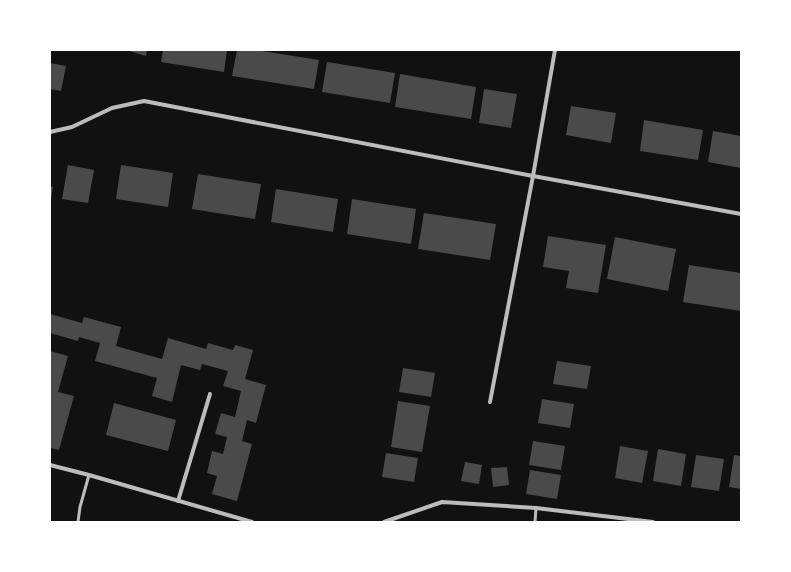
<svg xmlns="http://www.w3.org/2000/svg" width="791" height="572" font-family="'Crimson Pro',serif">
<rect width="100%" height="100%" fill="#111"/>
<g fill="#4a4a4a">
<path d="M126,50h21l-1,6z"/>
<path d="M163,50h64l-3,22 -63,-10z"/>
<path d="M237,50h19l63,10 -5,29 -82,-13z"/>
<path d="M327,62l68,11 -5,30 -68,-11z"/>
<path d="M50,63l16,3 -5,25 -11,-2z"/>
<path d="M400,74l76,13 -5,32 -76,-12z"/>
<path d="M484,89l33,5 -6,34 -32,-5z"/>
<path d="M571,106l45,7 -5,30 -45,-8z"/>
<path d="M644,120l59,10 -5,30 -58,-9z"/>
<path d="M713,131l28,5v32l-33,-6z"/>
<path d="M68,165l26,5 -6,33 -26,-4z"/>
<path d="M121,165l52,8 -5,34 -52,-8z"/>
<path d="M198,174l63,10 -6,35 -63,-10z"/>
<path d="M50,186l3,1 -2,12h-1z"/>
<path d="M276,189l62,10 -5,33 -62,-10z"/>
<path d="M352,199l64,10 -5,35 -64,-10z"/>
<path d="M424,213l72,11 -6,36 -72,-11z"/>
<path d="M548,236l58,9 -8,48 -32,-5 3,-17 -26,-4z"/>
<path d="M615,237l61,12 -8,42 -61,-12z"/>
<path d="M689,265l52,8v38l-58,-9z"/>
<path d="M50,314l32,9 2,-6 37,10 -5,19 46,13 6,-21 38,11 2,-6 25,7 2,-5 18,5 -8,29 21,6 -10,38 -9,-3 -5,21 10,3 -15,57 -25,-7 5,-18 -10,-3 5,-22 11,3 4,-17 -12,-3 6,-21 14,4 6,-26 -18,-5 5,-15 -26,-7 -2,6 -19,-5 -9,37 -20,-6 5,-18 -62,-17 5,-18 -21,-6 -1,4 -28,-8z"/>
<path d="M50,351l18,5 -10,36 16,4 -15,54 -9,-2z"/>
<path d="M557,361l34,5 -4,23 -34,-5z"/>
<path d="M403,368l32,5 -4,24 -32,-5z"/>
<path d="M542,399l32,5 -4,24 -32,-5z"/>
<path d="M398,401l32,5 -8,46 -31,-5z"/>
<path d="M114,403l62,17 -8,31 -62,-16z"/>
<path d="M533,441l32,5 -4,24 -32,-5z"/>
<path d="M620,446l28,5 -6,32 -27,-5z"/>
<path d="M658,449l28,5 -5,32 -28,-5z"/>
<path d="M386,453l32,5 -4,24 -32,-5z"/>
<path d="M696,455l28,4 -5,32 -28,-4z"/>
<path d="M734,455l7,1v33l-12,-2z"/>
<path d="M465,462l17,3 -3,19 -18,-3z"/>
<path d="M507,467l2,18 -16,2 -2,-19z"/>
<path d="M530,470l31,5 -4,24 -31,-5z"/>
</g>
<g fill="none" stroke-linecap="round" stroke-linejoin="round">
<g stroke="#bcbcbc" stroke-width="3">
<path d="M78,522l2,-15 9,-32"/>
<path d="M535,522l1,-14"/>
</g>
<g stroke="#bcbcbc" stroke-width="4">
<path d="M50,132l22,-5 40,-19 32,-7 389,75 208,38"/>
<path d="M490,402l43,-226 22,-126"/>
<path d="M50,465l39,10 163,47"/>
<path d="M178,501l32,-107"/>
<path d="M384,522l58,-20 94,6 117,14"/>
</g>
</g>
<rect width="791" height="572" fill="none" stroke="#ffffff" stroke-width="102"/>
</svg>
